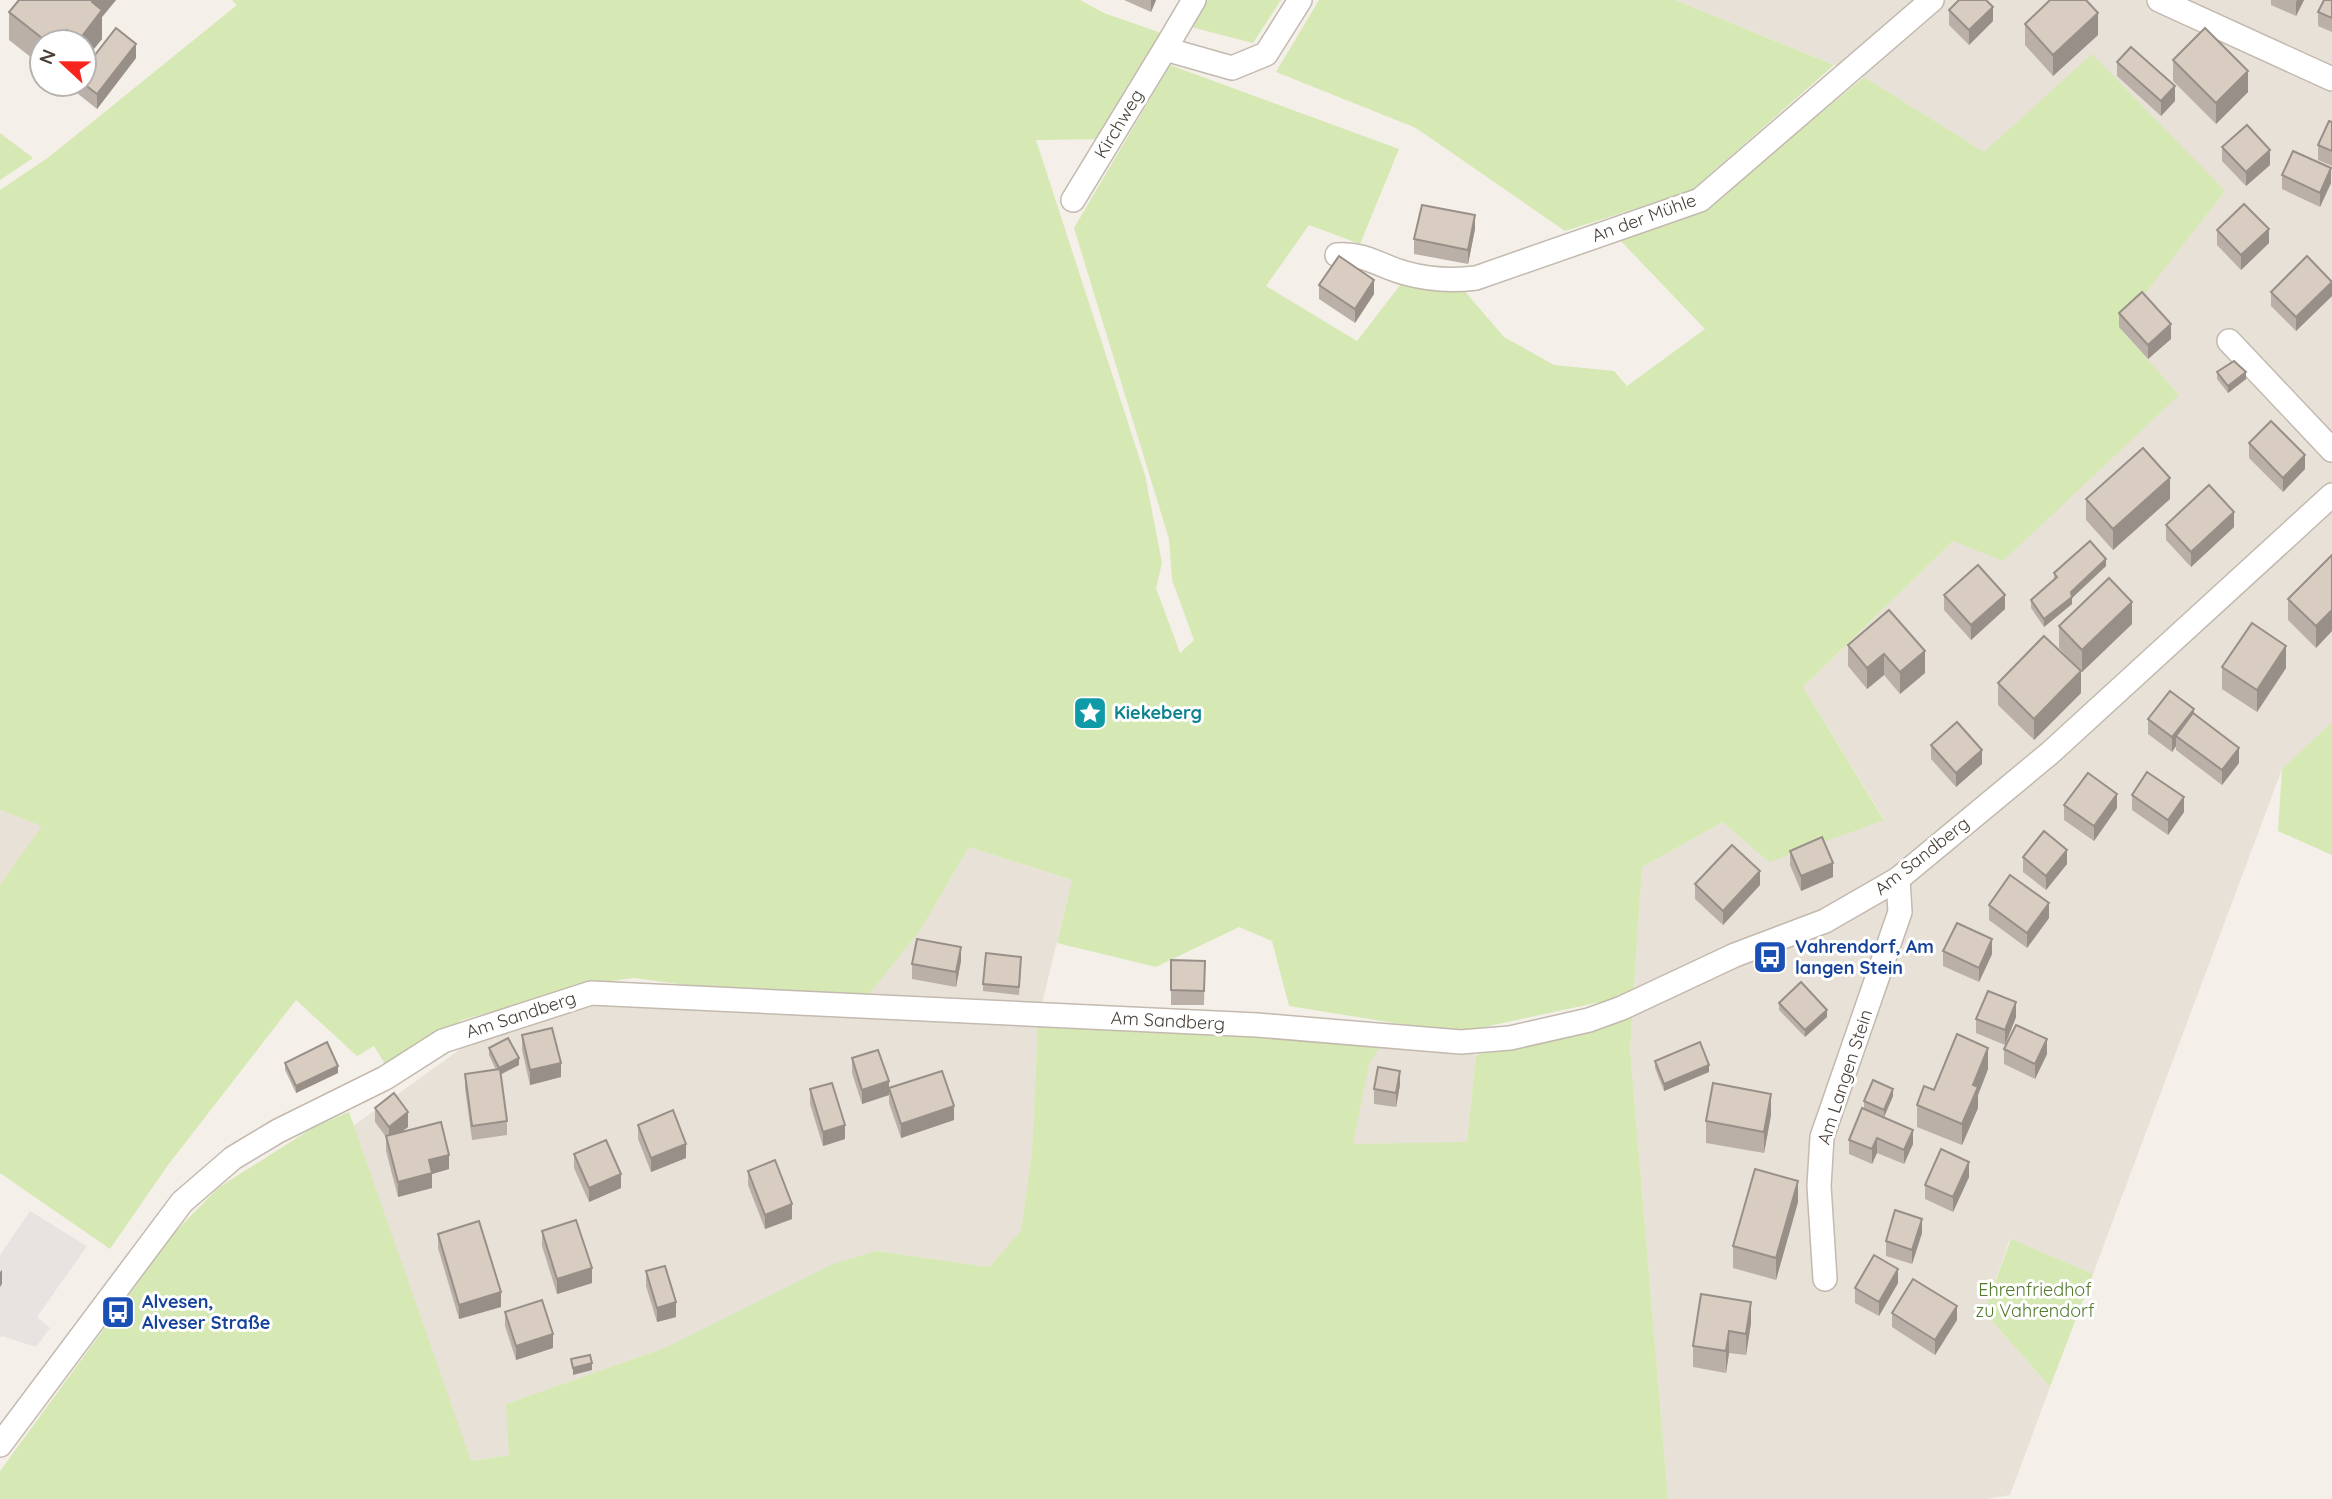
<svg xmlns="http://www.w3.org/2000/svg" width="2332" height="1499" font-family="Quicksand,sans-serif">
<rect width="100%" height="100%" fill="#f4f0e9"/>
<g fill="#e8e1d7">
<path d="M1675,0h657v722l-50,47 -189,505 -83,-35 -26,73 66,75 -40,108 -23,4h-319l-38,-450 12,-182 81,-45 161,-3 -81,-132 150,-146 225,-147 -60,-67 107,-136 -241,-39 -120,-75z"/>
<path d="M0,810l43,16 -43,59z"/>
<path d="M969,847l103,33 -34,140 -6,131 -11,81 -32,35 -113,-16 -209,96 -161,57 4,51 -40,6 -117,-335 109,-78 174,-65 169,18 116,-72z"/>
<path d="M1383,1042l93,13 -9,88 -115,1 17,-81z"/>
</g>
<g fill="#d6e8b3">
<path d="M232,0h848l24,13 60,21 -57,105 -71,1 109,335 17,88 -6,25 24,65 14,-13 -22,-60 -3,-41 -95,-311 96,-163 229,84 -39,95 -51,-19 -43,61 91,55 44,-57 61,4 42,49 50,28 60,6 13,15 78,-57 -88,-92 88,-28 159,-132 120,75 108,-98 133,137 -106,136 60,68 -176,166 -50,-20 -150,146 81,133 -115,42 -46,-40 -81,45 -12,182 38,450h-1668v-28l174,-238 44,-45 96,-61 35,-15 122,349 38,-6 -3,-51 161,-57 166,-83 43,-13 113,16 32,-36 11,-80 6,-131 345,22 -14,22 -16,80 114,-2 9,-87 129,-31v-23l-149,32 -167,-27 -17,-65 -33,-14 -83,40 -99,-24 15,-63 -103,-33 -48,82 -56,70 -60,2 -171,-23 -44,6 -128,36 -77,44 -11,-18 -17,10 -61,-56 -128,165 -58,84 -110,-76v-288l42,-59 -42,-16v-620l49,-33 188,-152z"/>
<path d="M1203,0h78l-28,43 -66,-17z"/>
<path d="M1319,0h356l159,65 -143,126 -126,40 -149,-103 -140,-56z"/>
<path d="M0,133l33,25 -33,22z"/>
<path d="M2332,722v133l-54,-24 4,-62z"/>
<path d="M2011,1239l82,35 -43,113 -66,-75z"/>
</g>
<path fill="#e6e3e1" d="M30,1211l57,35 -50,71 13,11 -14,19 -34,-11 -2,2v-83z"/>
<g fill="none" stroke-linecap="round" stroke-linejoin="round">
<g stroke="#c3b9af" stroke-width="26">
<g id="street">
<path d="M2159,0l173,79"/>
<path d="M1165,49l29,-49"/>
<path d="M1073,200l92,-151 67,19 34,-14 34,-54"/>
<path d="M1337,255c29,-2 42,11 68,18 25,7 46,8 71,5l224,-78 232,-200"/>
<path d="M2229,341l103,109"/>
<path d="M1825,1279l-6,-93 3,-49 78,-225 -2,-33"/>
<path d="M0,1445l182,-243 51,-44 45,-27 107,-53 58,-37 148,-48 666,32 204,17 49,-4 79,-18 33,-12 113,-53 90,-34 73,-42 152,-126 282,-258"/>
</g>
</g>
<use href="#street" stroke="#fff" stroke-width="23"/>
</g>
<g fill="#bbb0a7">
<path d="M19,0h97l-14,17v22l-18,22v-19h-42v24l-33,-26v-28z"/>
<path d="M1124,0h32l-5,12z"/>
<path d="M2271,0h33l-8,16 -25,-11z"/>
<path d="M2332,0v32l-14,-6v-14z"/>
<path d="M1949,10l44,11 -24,24 -20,-20z"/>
<path d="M2025,24l73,11 -45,41 -28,-31z"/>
<path d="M136,58l-39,51 -20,-16v-9h7z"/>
<path d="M2173,60l75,32 -32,32 -43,-43z"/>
<path d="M2117,62l58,39 -14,15 -44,-40z"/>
<path d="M2332,122v44l-14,-6v-15z"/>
<path d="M2222,147l48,18 -24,21 -24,-25z"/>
<path d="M2282,175l49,8 -11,24 -38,-18z"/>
<path d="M1475,229l-7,35 -54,-10v-15z"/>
<path d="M2217,230l52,13 -28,27 -24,-25z"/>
<path d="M1319,285l55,9 -19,29 -36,-24z"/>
<path d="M2271,292l61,4 -36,35 -25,-25z"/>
<path d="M2119,313l52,26 -23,20 -29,-32z"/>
<path d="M2217,372l29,7 -18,14 -11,-14z"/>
<path d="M2249,443l56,26 -22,23 -34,-34z"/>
<path d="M2086,499h84l-57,51 -27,-30z"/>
<path d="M2166,525l68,2 -43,40 -25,-27z"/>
<path d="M2332,555v76l-16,17 -28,-28v-21z"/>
<path d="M2106,566l-34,32v6l-28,23 -13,-19v-8l23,-20v-7z"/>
<path d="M1944,595l61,14 -34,31 -27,-30z"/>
<path d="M1889,610l36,63 -25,21 -16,-19 -17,14 -19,-23v-21z"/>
<path d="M2132,624l-50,48 -23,-24v-22z"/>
<path d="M2222,667l64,1 -29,44 -35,-23z"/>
<path d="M1998,683l83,10 -47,47 -36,-35z"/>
<path d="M2194,714l45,49 -17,22 -46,-35v-4l-4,6 -24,-18v-15z"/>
<path d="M1931,745l51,19 -26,23 -25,-28z"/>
<path d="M2132,795l52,17 -16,23 -36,-25z"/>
<path d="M2064,805l53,3 -23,33 -30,-21z"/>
<path d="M1790,851l43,26 -32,14 -11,-26z"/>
<path d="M2023,857l44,7 -21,26 -23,-18z"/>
<path d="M1695,884l65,1 -37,40 -28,-26z"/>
<path d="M1989,905l60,13 -22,30 -38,-28z"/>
<path d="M1943,951l49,3 -13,28 -36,-16z"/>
<path d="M1171,960l34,1 -1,44h-33z"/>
<path d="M961,961l-5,26 -44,-8v-15z"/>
<path d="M1021,964l-2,31 -36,-4v-7z"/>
<path d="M1779,1003l48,14 -22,20 -26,-27z"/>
<path d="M2016,1017l-11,28 -29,-12v-14z"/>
<path d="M522,1035l39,42 -31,8 -8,-35z"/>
<path d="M489,1048l30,17 -19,10 7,46v14l-35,5 -7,-52v-14l31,-4 -7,-15z"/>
<path d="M2004,1049l43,5 -12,25 -31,-15z"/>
<path d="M852,1058l37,37 -27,9 -10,-31z"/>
<path d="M1655,1061l54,11 -45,19 -9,-23z"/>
<path d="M285,1063l53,10 -42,20 -11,-23z"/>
<path d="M1988,1069l-10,26v13l-16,37 -45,-18v-22l17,-15z"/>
<path d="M1400,1085l-4,22 -22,-3v-15z"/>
<path d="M889,1088l65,32 -53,18 -12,-35z"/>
<path d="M810,1089l35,50 -22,7 -13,-42z"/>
<path d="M1893,1096l-9,21 -20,-9v-7z"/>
<path d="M375,1108l33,19 -8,6 49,36 -17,5v14l-34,9 -12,-46v-14l-11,-15z"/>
<path d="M1862,1108l51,36 -9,20 -27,-11 -5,11 -23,-10v-14z"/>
<path d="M1771,1115l-7,38 -58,-10v-22z"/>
<path d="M638,1125l48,33 -35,14 -13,-33z"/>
<path d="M574,1154l47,34 -32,14 -15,-34z"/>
<path d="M748,1171l44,48 -27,10 -17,-44z"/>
<path d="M1969,1177l-16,35 -28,-13v-14z"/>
<path d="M1798,1202l-22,78 -43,-12v-22z"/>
<path d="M542,1231l50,52 -35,11 -15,-48z"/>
<path d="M1922,1233l-10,31 -26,-8v-15z"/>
<path d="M438,1234l63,73 -42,12 -21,-71z"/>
<path d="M646,1271l30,46 -19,5 -11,-36z"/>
<path d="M1898,1283l-19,33 -24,-13v-15z"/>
<path d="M505,1312l48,36 -37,12 -11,-34z"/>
<path d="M1892,1313l65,7 -22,35 -43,-28z"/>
<path d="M1751,1323l-5,32 -17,-2 -3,20 -33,-6v-21z"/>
</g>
<g fill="#989088">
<path d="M93,0h23l-14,17v22l-18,22v-19h-5v-2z"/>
<path d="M1151,0h5l-5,12z"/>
<path d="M2297,0h7l-8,16v-14z"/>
<path d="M1993,7v14l-24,24v-15z"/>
<path d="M2098,13v22l-45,41v-21z"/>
<path d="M67,30v12h-10z"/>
<path d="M136,44v14l-39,51v-15z"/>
<path d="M2248,71v21l-32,32v-21z"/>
<path d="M2175,86v15l-14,15v-15z"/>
<path d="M2270,150v15l-24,21v-14z"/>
<path d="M2331,168v15l-11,24v-14z"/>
<path d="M1475,215v14l-7,35v-14z"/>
<path d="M2269,229v14l-28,27v-15z"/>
<path d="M1374,280v14l-19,29v-14z"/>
<path d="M2332,282v14l-36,35v-14z"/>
<path d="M2171,324v15l-23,20v-14z"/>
<path d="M2246,372v7l-18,14v-7z"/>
<path d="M2305,455v14l-22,23v-14z"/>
<path d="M2170,478v21l-57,51v-21z"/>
<path d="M2234,512v15l-43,40v-15z"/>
<path d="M2106,559v7l-34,32v6l-28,23v-8l27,-27z"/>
<path d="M2005,595v14l-34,31v-15z"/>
<path d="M2132,602v22l-50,48v-22z"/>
<path d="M2332,610v21l-16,17v-22z"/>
<path d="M2286,646v22l-29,44v-22z"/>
<path d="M1925,651v22l-25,21v-22z"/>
<path d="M1884,654v21l-17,14v-21z"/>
<path d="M2081,671v22l-47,47v-21z"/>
<path d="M2194,709v15l-18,12v10l-4,6v-15z"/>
<path d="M2239,748v15l-17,22v-15z"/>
<path d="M1982,750v14l-26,23v-14z"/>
<path d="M2117,794v14l-23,33v-15z"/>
<path d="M2184,797v15l-16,23v-15z"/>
<path d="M2067,850v14l-21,26v-14z"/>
<path d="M1833,863v14l-32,14v-15z"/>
<path d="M1760,871v14l-37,40v-14z"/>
<path d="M2049,903v15l-22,30v-15z"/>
<path d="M1992,939v15l-13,28v-14z"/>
<path d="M961,947v14l-5,26v-15z"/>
<path d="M2016,1002v15l-11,28v-15z"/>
<path d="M1827,1010v7l-22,20v-7z"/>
<path d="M2047,1039v15l-12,25v-15z"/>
<path d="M1988,1048v21l-10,26v13l-16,37v-21l11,-39z"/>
<path d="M519,1058v7l-20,10v-7z"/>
<path d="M561,1063v14l-31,8v-15z"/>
<path d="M1709,1065v7l-45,19v-7z"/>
<path d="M338,1066v7l-42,20v-7z"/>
<path d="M1400,1071v14l-4,22v-14z"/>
<path d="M889,1081v14l-27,9v-14z"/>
<path d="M1893,1089v7l-9,21v-7z"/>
<path d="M1771,1094v21l-7,38v-21z"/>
<path d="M954,1106v14l-53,18v-14z"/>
<path d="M408,1112v15l-19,14v-14z"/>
<path d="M845,1125v14l-22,7v-14z"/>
<path d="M1913,1130v14l-9,20v-14z"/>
<path d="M1877,1138v15l-5,11v-15z"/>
<path d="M686,1144v14l-35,14v-14z"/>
<path d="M449,1155v14l-17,5v14l-34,9v-15l31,-22z"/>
<path d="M1969,1162v15l-16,35v-15z"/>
<path d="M621,1174v14l-32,14v-14z"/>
<path d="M1798,1181v21l-22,78v-22z"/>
<path d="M792,1204v15l-27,10v-14z"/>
<path d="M1922,1219v14l-10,31v-14z"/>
<path d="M592,1268v15l-35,11v-15z"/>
<path d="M1898,1269v14l-19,33v-14z"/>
<path d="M2,1270v14l-2,3v-15z"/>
<path d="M501,1292v15l-42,12v-14z"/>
<path d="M676,1302v15l-19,5v-14z"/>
<path d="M1751,1302v21l-5,32v-21z"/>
<path d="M1957,1306v14l-22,35v-15z"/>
<path d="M1729,1331v22l-3,20v-22z"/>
<path d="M553,1334v14l-37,12v-14z"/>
<path d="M592,1363v7l-19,5v-7z"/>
</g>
<g fill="#d9cdc2" stroke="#989088" stroke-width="2">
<path d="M19,0h74l-1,2 10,8 -23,30 -12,-10 -10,12h-10l-38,-30z"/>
<path d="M1959,0h27l7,7 -24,23 -20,-20z"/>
<path d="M2050,0h36l12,13 -45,42 -28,-31z"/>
<path d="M2324,0h8v18l-14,-6z"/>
<path d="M116,28l20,16 -39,50 -13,-10v-15z"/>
<path d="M2205,28l43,43 -32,32 -43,-43z"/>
<path d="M2131,47l44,39 -14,15 -44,-39z"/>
<path d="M2329,121l3,1v29l-14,-6z"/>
<path d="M2247,125l23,25 -24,22 -24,-25z"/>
<path d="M2293,151l38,17 -11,25 -38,-18z"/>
<path d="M2244,204l25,25 -28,26 -24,-25z"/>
<path d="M1422,205l53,10 -7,35 -54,-11z"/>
<path d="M1339,256l35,24 -19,29 -36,-24z"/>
<path d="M2307,256l25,26 -36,35 -25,-25z"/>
<path d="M2142,292l29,32 -23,21 -29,-32z"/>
<path d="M2234,361l12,11 -18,14 -11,-14z"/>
<path d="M2271,421l34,34 -22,23 -34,-35z"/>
<path d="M2143,448l27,30 -57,51 -27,-30z"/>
<path d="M2209,485l25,27 -43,40 -25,-27z"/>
<path d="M2090,541l16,18 -35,33 1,5 -28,22 -13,-19 26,-23 -3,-4z"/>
<path d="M2332,555v55l-16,16 -28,-27z"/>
<path d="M1978,565l27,30 -34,30 -27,-30z"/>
<path d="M2109,578l23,24 -50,48 -23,-24z"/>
<path d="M1889,610l36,41 -25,21 -16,-18 -17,14 -19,-23z"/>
<path d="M2252,623l34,23 -29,44 -35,-23z"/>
<path d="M2044,636l37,35 -47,48 -36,-36z"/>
<path d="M2170,691l24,18 -22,28 -24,-18z"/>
<path d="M2193,713l46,35 -17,22 -46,-34z"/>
<path d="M1957,722l25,28 -26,23 -25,-28z"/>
<path d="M2147,772l37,25 -16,23 -36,-25z"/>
<path d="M2088,773l29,21 -23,32 -30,-21z"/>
<path d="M2044,831l23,19 -21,26 -23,-19z"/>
<path d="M1822,837l11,26 -32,13 -11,-25z"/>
<path d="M1732,845l28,26 -37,40 -28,-27z"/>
<path d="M2010,875l39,28 -22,30 -38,-28z"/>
<path d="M1957,923l35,16 -13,29 -36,-17z"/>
<path d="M917,939l44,8 -5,25 -44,-8z"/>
<path d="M986,953l35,4 -2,30 -36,-3z"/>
<path d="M1171,960l34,1 -1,30 -33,-1z"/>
<path d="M1801,982l26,28 -22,20 -26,-27z"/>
<path d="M1988,991l28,11 -11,28 -29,-11z"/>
<path d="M2016,1025l31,14 -12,25 -31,-15z"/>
<path d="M552,1028l9,35 -31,7 -8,-35z"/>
<path d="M1957,1034l31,14 -15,37 5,2 -16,37 -45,-19 7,-19 10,4z"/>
<path d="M508,1038l11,20 -20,10 -10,-20z"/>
<path d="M327,1042l11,24 -42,20 -11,-23z"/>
<path d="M1700,1042l9,23 -45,19 -9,-23z"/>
<path d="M878,1050l11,31 -27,9 -10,-32z"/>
<path d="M1378,1067l22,4 -4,22 -22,-4z"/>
<path d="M500,1069l7,52 -35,5 -7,-52z"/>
<path d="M942,1071l12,35 -53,18 -12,-36z"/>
<path d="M1873,1080l20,9 -9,21 -20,-9z"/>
<path d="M832,1083l13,42 -22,7 -13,-43z"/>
<path d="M1713,1083l58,11 -7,38 -58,-11z"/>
<path d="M394,1093l14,19 -19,15 -14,-19z"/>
<path d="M1862,1108l51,22 -9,20 -27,-12 -5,11 -23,-9z"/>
<path d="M673,1110l13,34 -35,14 -13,-33z"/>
<path d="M441,1122l8,33 -20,5 3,13 -34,9 -12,-46z"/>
<path d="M606,1140l15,34 -32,14 -15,-34z"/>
<path d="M1941,1149l28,13 -16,35 -28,-12z"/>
<path d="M775,1160l17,44 -27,11 -17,-44z"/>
<path d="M1755,1169l43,12 -22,77 -43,-12z"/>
<path d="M1895,1210l27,9 -10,31 -26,-9z"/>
<path d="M576,1220l16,48 -35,11 -15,-48z"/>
<path d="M479,1221l22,71 -42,13 -21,-71z"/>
<path d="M1874,1255l24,14 -19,33 -24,-14z"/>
<path d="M665,1266l11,36 -19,6 -11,-37z"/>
<path d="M1913,1279l44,27 -22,34 -43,-27z"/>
<path d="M1701,1294l50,8 -5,32 -17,-3 -3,20 -33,-5z"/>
<path d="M542,1300l11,34 -37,12 -11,-34z"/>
<path d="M590,1355l2,8 -19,5 -2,-9z"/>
</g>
<defs>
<g id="sight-square" transform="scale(1.75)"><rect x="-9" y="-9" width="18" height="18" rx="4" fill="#0f9aa8" stroke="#fff"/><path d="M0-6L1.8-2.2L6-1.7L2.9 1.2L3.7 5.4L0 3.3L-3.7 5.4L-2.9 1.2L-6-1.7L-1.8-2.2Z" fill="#fff"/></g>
<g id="bus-square" transform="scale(1.75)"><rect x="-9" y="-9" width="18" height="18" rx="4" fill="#1a4fb4" stroke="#fff"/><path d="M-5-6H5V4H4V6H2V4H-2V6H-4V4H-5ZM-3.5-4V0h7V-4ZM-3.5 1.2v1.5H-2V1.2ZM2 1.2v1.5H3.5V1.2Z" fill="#fff"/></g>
</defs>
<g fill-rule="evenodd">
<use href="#sight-square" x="1090" y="713"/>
<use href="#bus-square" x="1770" y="957"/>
<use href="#bus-square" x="118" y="1312"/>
</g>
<g text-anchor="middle" stroke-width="6" stroke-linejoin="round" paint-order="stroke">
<g font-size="18" fill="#484038" stroke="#fff">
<text transform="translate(1119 124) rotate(-59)" y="6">Kirchweg</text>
<text transform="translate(1644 218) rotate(-20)" y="6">An der Mühle</text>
<text transform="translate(1922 856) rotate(-38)" y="6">Am Sandberg</text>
<text transform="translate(521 1015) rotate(-18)" y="6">Am Sandberg</text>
<text transform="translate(1168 1021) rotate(3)" y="6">Am Sandberg</text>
<text transform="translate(1845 1077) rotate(-72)" y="6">Am Langen Stein</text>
</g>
<g font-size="18" font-weight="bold" fill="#0d838f" stroke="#fff" text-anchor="start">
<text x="1114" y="719">Kiekeberg</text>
</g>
<g font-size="18" font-weight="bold" fill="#164399" stroke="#fff" text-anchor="start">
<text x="1795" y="953">Vahrendorf, Am<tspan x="1795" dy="21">langen Stein</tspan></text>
<text x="142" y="1308">Alvesen,<tspan x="142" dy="21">Alveser Straße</tspan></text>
</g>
<g font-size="18" fill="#527a2b" stroke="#fff">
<text x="2035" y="1296">Ehrenfriedhof<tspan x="2035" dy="21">zu Vahrendorf</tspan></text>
</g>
</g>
<g transform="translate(63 63) rotate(292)"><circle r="33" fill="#ffffff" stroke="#b6b3af" stroke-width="2"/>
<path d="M0-5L12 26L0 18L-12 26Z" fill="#f7251e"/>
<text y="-10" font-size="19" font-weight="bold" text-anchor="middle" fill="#484038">N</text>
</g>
</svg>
